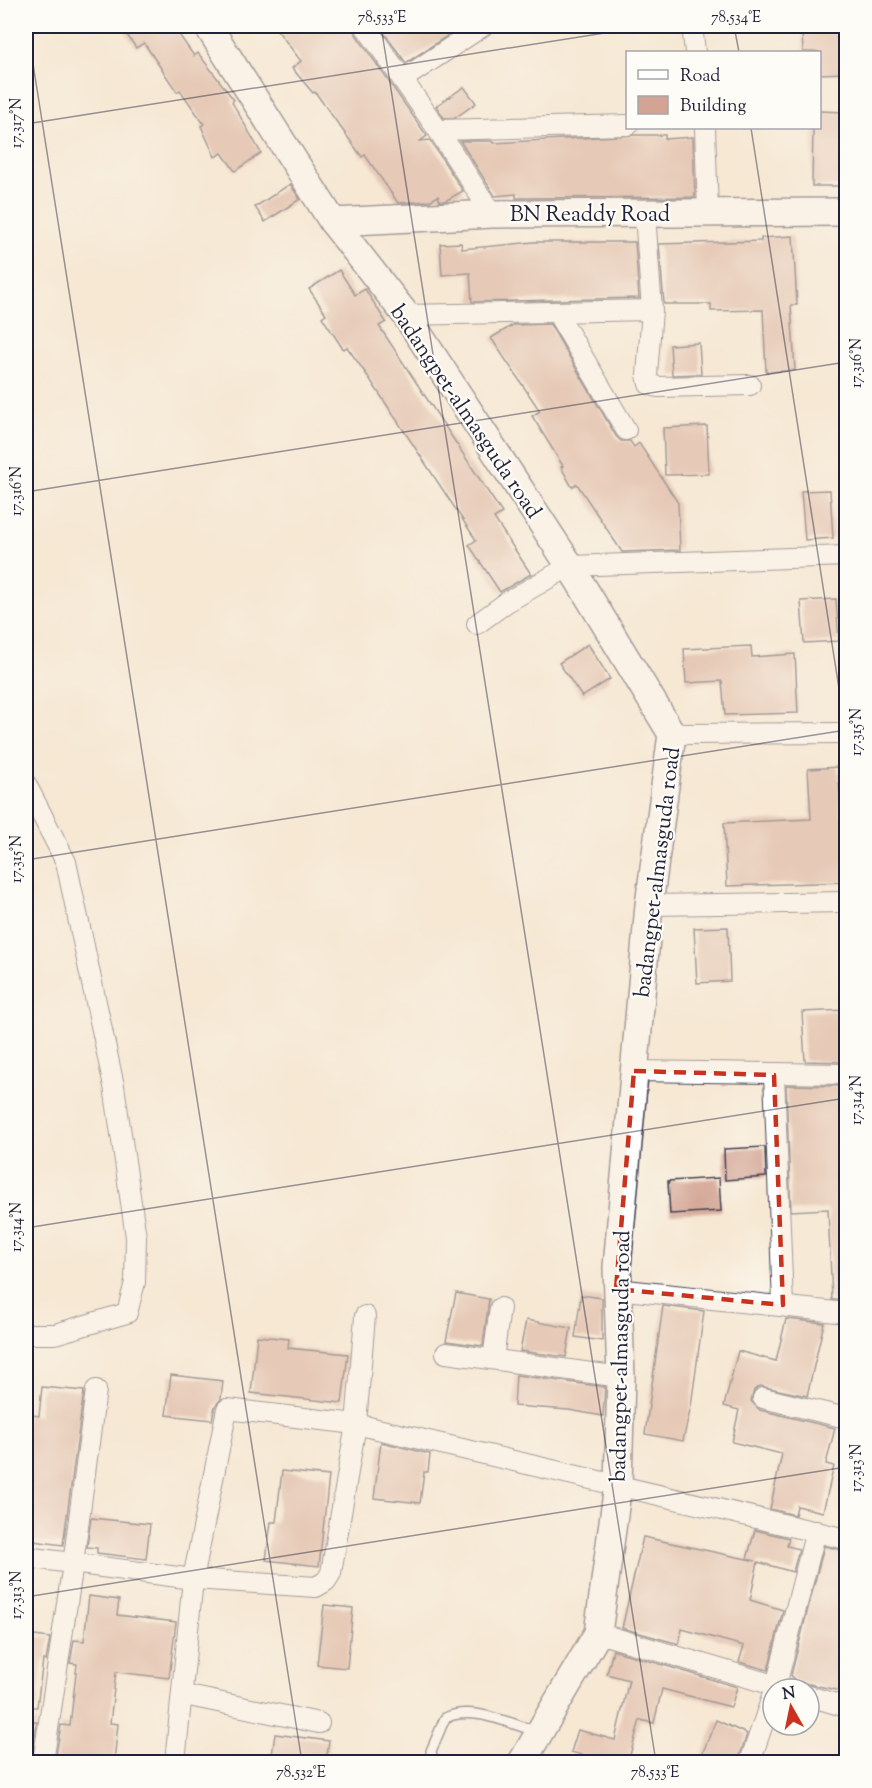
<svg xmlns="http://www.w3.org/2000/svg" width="872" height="1788" font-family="'Sorts Mill Goudy',serif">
<rect width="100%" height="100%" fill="#fdfcf7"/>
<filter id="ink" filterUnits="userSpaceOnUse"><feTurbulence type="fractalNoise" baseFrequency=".0167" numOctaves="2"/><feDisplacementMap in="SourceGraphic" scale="12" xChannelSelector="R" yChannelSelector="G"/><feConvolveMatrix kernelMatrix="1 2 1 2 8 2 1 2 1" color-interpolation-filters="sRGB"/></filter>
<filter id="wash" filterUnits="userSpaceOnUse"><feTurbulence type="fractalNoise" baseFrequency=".008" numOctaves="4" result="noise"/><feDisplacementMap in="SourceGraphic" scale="24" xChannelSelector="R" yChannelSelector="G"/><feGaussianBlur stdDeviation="1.35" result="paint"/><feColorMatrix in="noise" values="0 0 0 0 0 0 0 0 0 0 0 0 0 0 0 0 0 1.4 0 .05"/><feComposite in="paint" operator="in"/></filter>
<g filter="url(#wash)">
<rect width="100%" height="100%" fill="#f6e8d3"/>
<g id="blocks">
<g fill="#d3a493">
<path d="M121,26h52l21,30 4,-3 36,47 -2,2 29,51 -26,18 -13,-18 -7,4 -14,-31 3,-2 -24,-34 -3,2 -33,-49 -8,5z"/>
<path d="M274,26h79l2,7 72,103 -7,5 10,-1 33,51 -18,10h-5l-2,-5 -8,5 -32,2 -33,-48 -3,2 -47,-65 -2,1 -21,-25 9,-7z"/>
<path d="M379,26h83l-56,37z"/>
<path d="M846,32v41l-27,1v-22h-16l-1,-19z"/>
<path d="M464,87l12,16 -21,15h-11l-8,-12z"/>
<path d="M819,111l27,1v74h-34l1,-58h6z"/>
<path d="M634,135h31v4l28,-2 2,60 -179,1v-4l-21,2 -35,-55h32l1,2z"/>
<path d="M290,184l10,15 -35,23 -10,-15z"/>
<path d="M793,236l4,69h-6l4,65 -29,2 -3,-62 -52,1v-7h-47l-5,-60 102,-3v-3z"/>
<path d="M534,242h101l4,56 -167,4 -2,-29 -28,2 -2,-31 21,-1 1,6z"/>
<path d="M339,270l16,25 10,-6 21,33 -7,4 123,187 -8,5 37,56 -31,18 -31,-47 7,-5 -107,-162 -22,-31 -4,2 -21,-32 4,-3 -17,-25z"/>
<path d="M550,324l66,112 5,5h9l4,6 5,-4 39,60 2,47 -58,2 -45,-68 -5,3 -11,-20 2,-1 -31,-50 8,-5 -49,-73 22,-13z"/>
<path d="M699,343l2,31 -29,1 -2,-30z"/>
<path d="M707,426l2,48 -44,1 -2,-47z"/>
<path d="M830,490l3,48 -28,2 -4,-49z"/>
<path d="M836,599l3,42 -35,2 -3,-42z"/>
<path d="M588,644l22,35 -28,18 -23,-34z"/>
<path d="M751,646l1,11 43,-3 3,59 -73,2 -3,-34 -36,2 -2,-34z"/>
<path d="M838,767l3,48 5,-1v68l-119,4 -3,-63 87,-4 -3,-50z"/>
<path d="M728,927l2,54 -33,2 -3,-55z"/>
<path d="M846,1010v52l-41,-1 -3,-49z"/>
<path d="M786,1085l60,1v214h-14l-4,-91 -37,2z"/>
<path d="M765,1147l1,30 -41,3 -1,-31z"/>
<path d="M719,1178l2,33 -51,3 -2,-33z"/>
<path d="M456,1293l33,6 -6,47 -37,-5z"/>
<path d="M581,1295l21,3v43l-27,-4z"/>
<path d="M663,1306l41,5 -13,95 -8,35 -38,-7z"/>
<path d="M786,1319l38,4 -17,73 -47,-10 -6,4 -3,11 9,9 75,18 -9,36 8,2 -11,46 -26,-6 -2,9 -25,-6 12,-55 -50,-12 7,-32 -15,-4 14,-55 38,10z"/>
<path d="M526,1320l45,8 -5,29 -46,-6z"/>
<path d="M257,1336l32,3 -1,9 60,6 -6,49 -91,-10z"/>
<path d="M171,1375l52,6 -2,18 -6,7 -3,14 -46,-5z"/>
<path d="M516,1375l89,12 -2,29 -34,-6 -55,-4z"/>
<path d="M42,1387l42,4 -21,154 -37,-5v-126l13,2z"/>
<path d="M381,1442l49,12 -2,18h-4l-4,31 -46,-5z"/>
<path d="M282,1471l47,5 -10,90 -53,-6 5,-38h5z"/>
<path d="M91,1518l59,6 -4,35 -49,-6v-5l-10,-1z"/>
<path d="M755,1530l34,8 -2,8 12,3 -6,23 -35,-10 -8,38 33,10 -15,60 -29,-8 5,-16 -62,-17 -3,15 -57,-16 21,-91 113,24 -9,-2z"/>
<path d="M824,1546l22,5v141l-51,-11 -4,-6z"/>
<path d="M89,1596l30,4 -2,15 59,7 -7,56 -53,-6 -6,51 8,1 -4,38h-59l6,-37 9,1 7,-62 -7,-1 4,-23 10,1z"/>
<path d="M324,1605l29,3 -6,60 -30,-3z"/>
<path d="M26,1635l24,3 -4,23 -3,-1 -6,47h-11z"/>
<path d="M613,1650l124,37 -6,20 -69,-18 -8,34 -14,-3 -12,42h-20l-37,-10 7,-22 37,10 14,-60 -22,-6z"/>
<path d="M716,1720l31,14 -9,28h-39z"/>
<path d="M26,1721l11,1 -6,40h-5z"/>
<path d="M275,1734l54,7 -3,21h-55z"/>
</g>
</g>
</g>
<g filter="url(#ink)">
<use href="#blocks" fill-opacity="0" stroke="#424052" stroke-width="1.5"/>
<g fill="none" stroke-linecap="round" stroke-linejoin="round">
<g stroke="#424052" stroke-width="12">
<path id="lane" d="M437,1762l-4,-2 -2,-9 14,-33c26,-13 63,5 91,13"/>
</g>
<g stroke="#424052" stroke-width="22">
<g id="street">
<path d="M365,26l73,104 54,84"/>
<path d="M692,26l3,26"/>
<path d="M403,79l80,-53"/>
<path d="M705,128l3,84"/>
<path d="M438,130l190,-5"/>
<path d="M652,310l-5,65 2,9 9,3 92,-2"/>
<path d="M557,313l69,117"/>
<path d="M406,315l246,-5 -7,-96"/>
<path d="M477,624l30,-22 63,-36 276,-10"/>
<path d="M672,734l174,-1"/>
<path d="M26,784l40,78 48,224 22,151 -1,45 -8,31 -72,21h-29"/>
<path d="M649,905l197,-3"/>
<path d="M634,1071l212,3"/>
<path d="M774,1075l9,230"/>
<path d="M616,1289l230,24"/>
<path d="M446,1353l175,24"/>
<path d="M493,1359l7,-51"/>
<path d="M763,1398l83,20"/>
<path d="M26,1557l167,22 34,-170 129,15 490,115"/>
<path d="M598,1633l189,56"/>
<path d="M775,1689l41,-158"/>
<path d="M184,1695l135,28"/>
<path d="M809,1696l37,11"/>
<path d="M43,1762l30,-198 23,-174"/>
<path d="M175,1762l18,-183 123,8 10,-6 5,-8 25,-149 9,-108"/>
<path d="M750,1762l23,-68"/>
</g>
</g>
<g stroke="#424052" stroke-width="30">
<g id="secondary">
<path d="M208,26l125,196 73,93 164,251 102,168 -23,171 -32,362 4,110 -3,108 -20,148 -76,129"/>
<path d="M333,222l159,-8 354,-2"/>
</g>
</g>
<use href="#lane" stroke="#fff" stroke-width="9"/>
<use href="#street" stroke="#fff" stroke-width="20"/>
<use href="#secondary" stroke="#fff" stroke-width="27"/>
</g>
</g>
<path d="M0 0H872V1788H0ZM634,1071l140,4 9,230 -167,-16z" fill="#f6e8d3" fill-opacity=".55" fill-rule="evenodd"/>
<path fill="none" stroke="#c8321e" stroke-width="4.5" stroke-dasharray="12 8" stroke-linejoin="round" d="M634,1071l140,4 9,230 -167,-16z"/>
<path fill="none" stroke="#22223b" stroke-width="1.5" stroke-opacity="0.45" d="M27,26l275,1736M381,26l275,1736M734,26l5,26M26,124l623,-98M751,128l95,605M26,492l820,-130M26,860l820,-130M26,1228l820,-130M26,1597l820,-130"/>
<g text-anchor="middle" stroke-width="4.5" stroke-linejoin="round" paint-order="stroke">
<g font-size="22" fill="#22223b" stroke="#fdfcf7">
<text x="590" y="221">BN Readdy Road</text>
<text transform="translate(467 411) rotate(56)" y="8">badangpet-almasguda road</text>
<text transform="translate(656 872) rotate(-83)" y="8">badangpet-almasguda road</text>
<text transform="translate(619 1356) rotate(-89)" y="8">badangpet-almasguda road</text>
</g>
</g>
<rect width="872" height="1788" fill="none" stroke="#fdfcf7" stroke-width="66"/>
<rect x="626" y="51" width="195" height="78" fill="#fdfcf7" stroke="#a5a5ac" stroke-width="1.5"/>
<rect x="638" y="70" width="30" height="9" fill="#ffffff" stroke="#a5a5ac" stroke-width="1.5"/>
<text x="680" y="81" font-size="18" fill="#22223b">Road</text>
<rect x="638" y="96" width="30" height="18" fill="#d3a493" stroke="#a5a5ac" stroke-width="1.5"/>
<text x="680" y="111" font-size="18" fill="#22223b">Building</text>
<g transform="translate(791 1707) rotate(351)"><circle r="28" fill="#fdfcf7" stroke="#a5a5ac" stroke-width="1.5"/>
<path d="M0-4.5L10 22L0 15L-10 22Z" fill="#c8321e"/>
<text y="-9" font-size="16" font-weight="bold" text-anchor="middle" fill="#22223b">N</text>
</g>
<rect x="33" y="33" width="806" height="1722" fill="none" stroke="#22223b" stroke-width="2"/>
<g font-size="15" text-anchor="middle" fill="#22223b">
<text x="382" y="22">78.533°E</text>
<text x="736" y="22">78.534°E</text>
<text transform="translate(16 123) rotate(-90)" y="5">17.317°N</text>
<text transform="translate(856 363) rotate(-90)" y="5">17.316°N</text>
<text transform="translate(16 491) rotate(-90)" y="5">17.316°N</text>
<text transform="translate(856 732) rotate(-90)" y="5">17.315°N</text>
<text transform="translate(16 859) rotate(-90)" y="5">17.315°N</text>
<text transform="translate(856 1100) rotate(-90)" y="5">17.314°N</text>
<text transform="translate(16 1227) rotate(-90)" y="5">17.314°N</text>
<text transform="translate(856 1468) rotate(-90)" y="5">17.313°N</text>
<text transform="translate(16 1595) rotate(-90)" y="5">17.313°N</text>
<text x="301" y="1777">78.532°E</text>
<text x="655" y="1777">78.533°E</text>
</g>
</svg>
